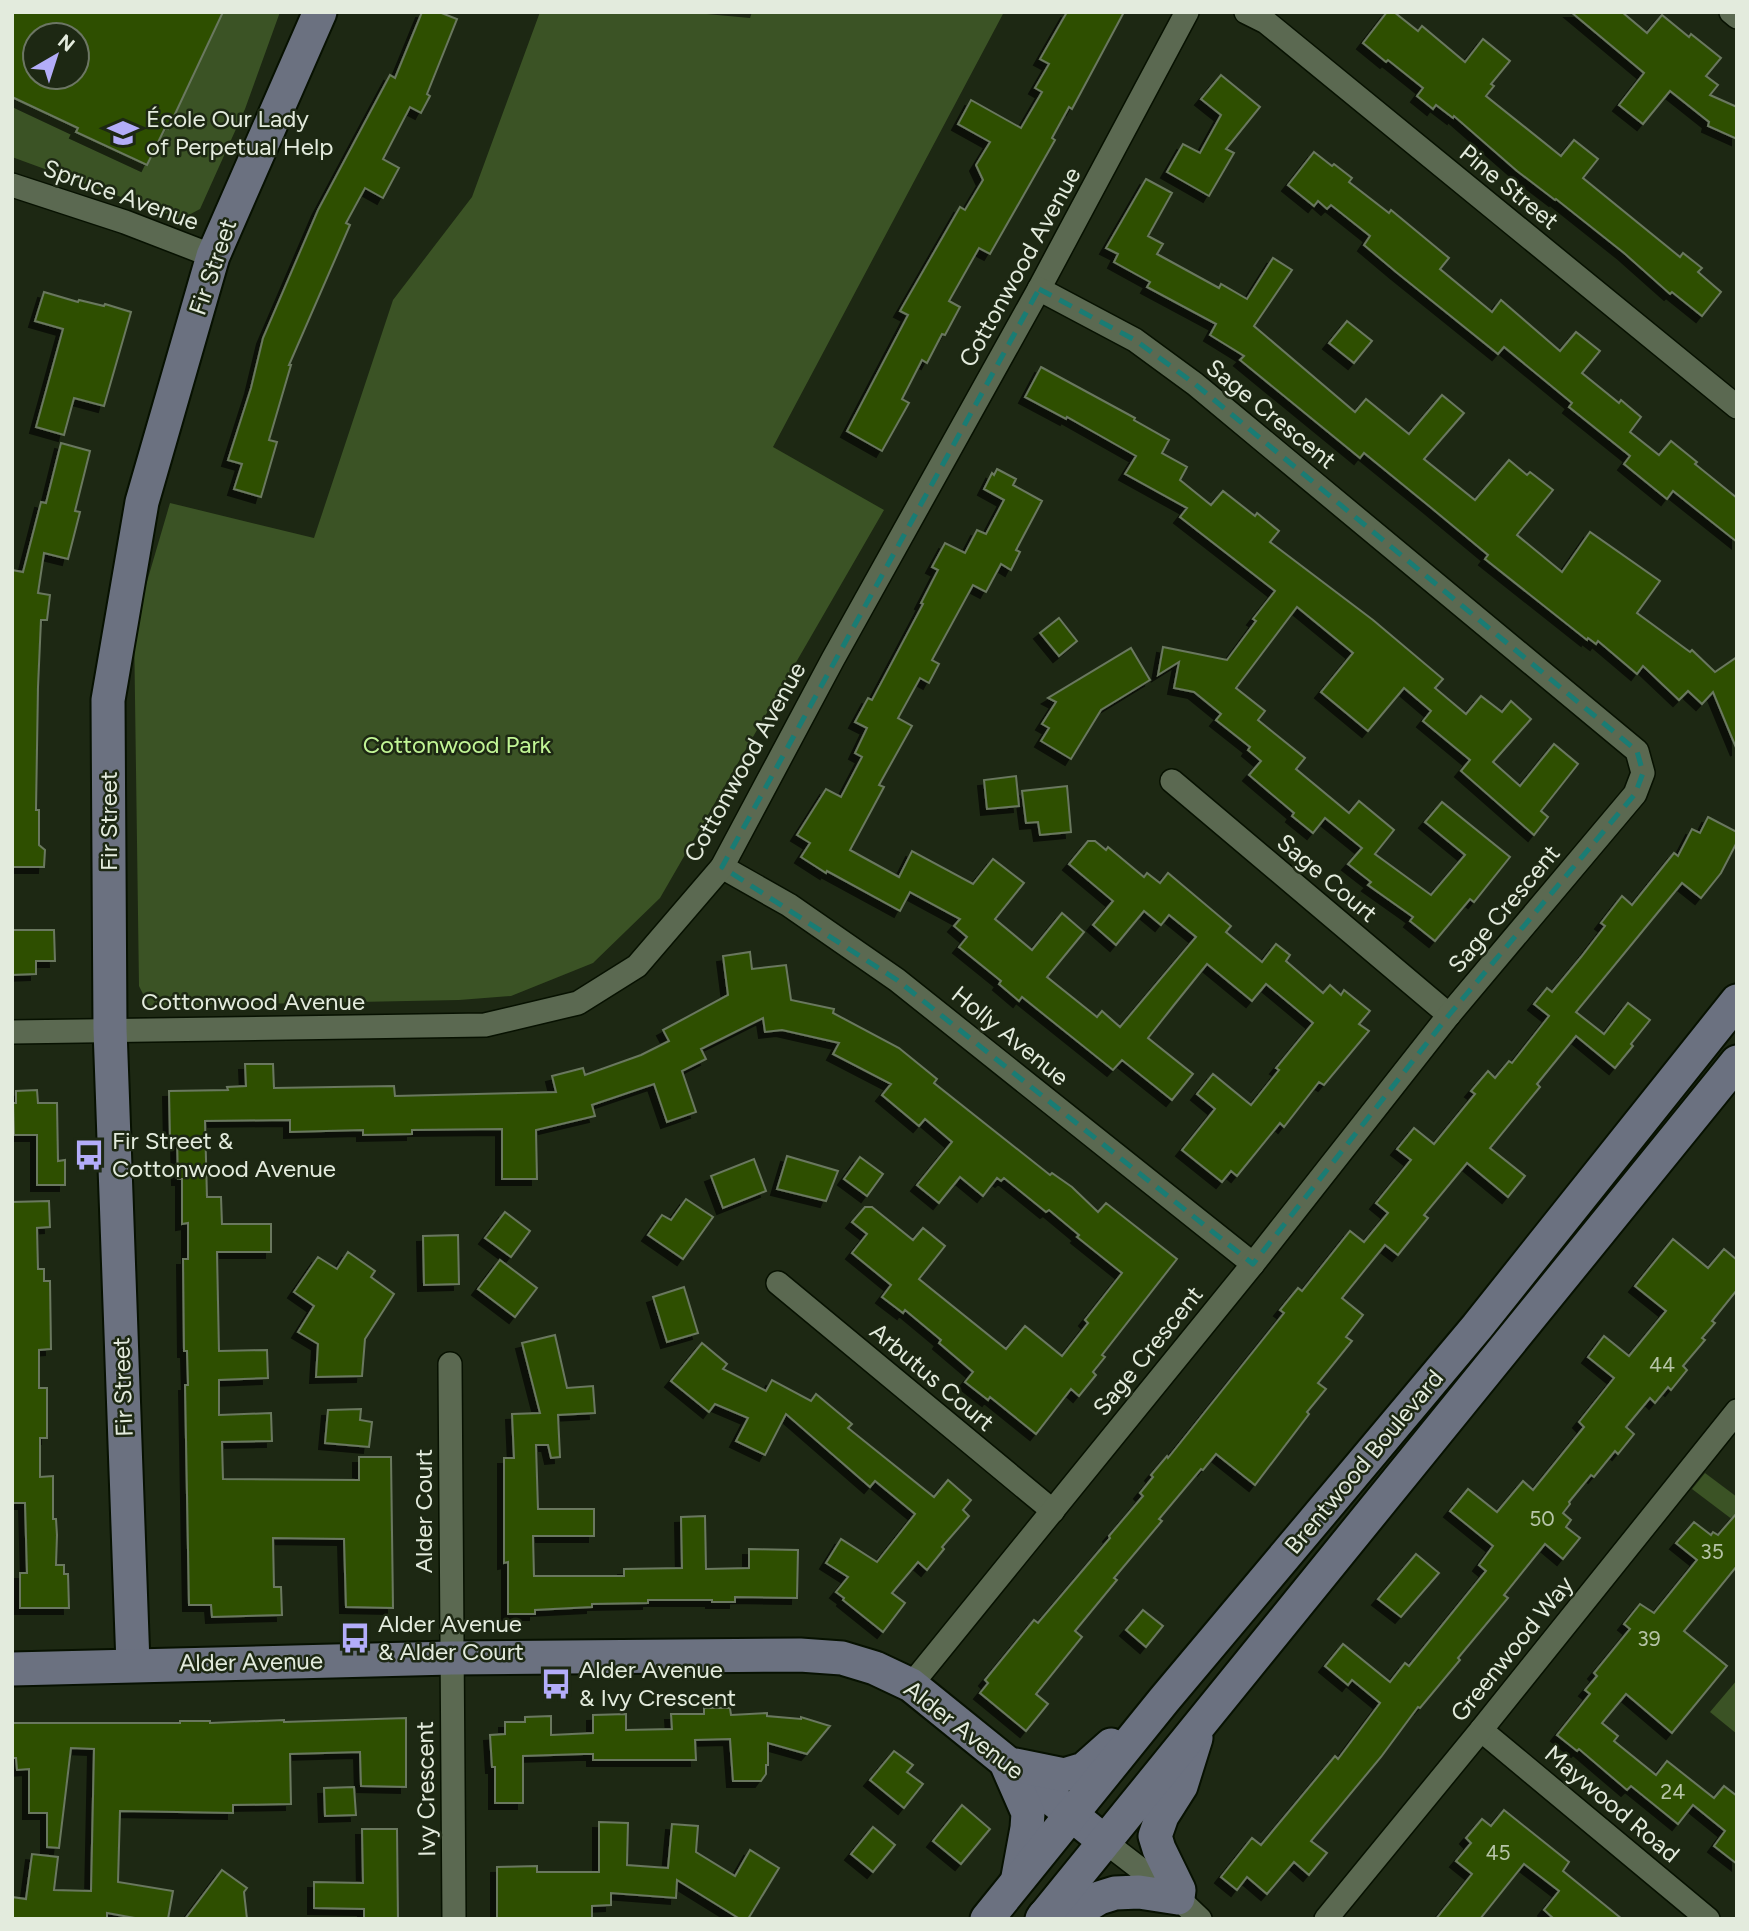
<svg xmlns="http://www.w3.org/2000/svg" width="1749" height="1931" font-family="Figtree,sans-serif">
<defs>
<filter id="shadow"><feDropShadow dx="-6" dy="6" stdDeviation="0" flood-color="#0009"/></filter>
</defs>
<rect width="100%" height="100%" fill="#1d2813"/>
<g fill="#3b5325" fill-rule="evenodd">
<path d="M12,12h268l-35,97 -45,100 -19,10 -169,-62zM35,35h42v42h-42z"/>
<path d="M540,12h145l65,6 2,-6h252l-231,435 111,63 -224,388 -67,65 -82,33 -52,4 -310,6 -10,-20 -5,-360 36,-123 144,35 79,-238 79,-103z"/>
<path d="M1705,1473l32,24v26l-45,-34z"/>
<path d="M1737,1680v54l-27,-22z"/>
</g>
<g fill="#2f5006" stroke="#6a785f" stroke-width="2" fill-rule="evenodd" filter="url(#shadow)">
<path d="M12,12h211l-55,117 -3,-1 -18,37 -71,-33 2,-4 -66,-31zM35,35h42v42h-42z"/>
<path d="M422,12h17l18,7 -30,75 3,2 -9,17 -11,-6 -27,52 16,9 -16,30 -18,-10 -19,35 4,2 -61,140h2l-22,75 8,2 -16,55 -27,-8 8,-25 -14,-4 23,-72 12,-50 55,-128 72,-135 5,3z"/>
<path d="M1067,12h57l-52,97 -3,-2 -17,31 3,2 -65,114 -11,-6 -30,53 11,6 -15,28 -3,-1 -15,29 -5,-3 -20,39 7,4 -27,48 -35,-20 61,-116 -8,-4 60,-104 5,3 18,-30 -7,-15 14,-23 -32,-18 13,-24 50,28 21,-36 -7,-4 14,-24 -9,-5z"/>
<path d="M1387,12h7l24,19 4,-5 43,36 18,-23 27,22 -19,23 3,2 -8,10 75,60 13,-16 24,19 -15,19 97,79 3,-4 19,15 -4,4 23,20 -19,24 -30,-24 -2,2 -46,-41 -68,-54 -1,1 -38,-29 -63,-55 -1,2 -17,-13 -3,4 -16,-13 6,-8 -35,-28 -2,2 -23,-19z"/>
<path d="M1571,12h51l25,21 15,-18 27,22 2,-3 30,24 -15,18 12,9 -8,10 27,12v32l-29,-13 1,-4 -39,-31 -27,33 -24,-19 25,-32z"/>
<path d="M1221,75l39,32 -34,42 8,4 -25,43 -42,-24 16,-28 17,9 21,-38 -20,-16z"/>
<path d="M1314,152l18,14 2,-2 18,14 -3,4 40,31 2,-3 58,48 -9,11 52,43 9,-12 59,51 16,-19 24,19 -18,22 37,30 2,-3 20,17 -11,15 29,23 12,-14 26,21 -2,2 42,34v44l-64,-51 -6,8 -43,-35 6,-8 -61,-49 3,-4 -68,-56 -6,7 -102,-82 -32,-27 6,-9 -39,-31 -4,4 -9,-8 -4,5 -26,-21z"/>
<path d="M1146,179l26,14 -24,43 15,8 -6,10 62,34 2,-4 26,15 26,-41 19,12 -38,56 101,86 11,-13 43,35 33,-39 22,18 -40,46 51,41 34,-40 18,15 3,-3 23,18 -36,45 45,37 28,-40 70,49 -23,32 53,39 2,-2 23,22 22,-15v93l-24,-58 -11,12 -14,-13 -9,9 -36,-34 -6,8 -39,-33 -2,3 -8,-6 -1,2 -102,-81 3,-4 -59,-49 -65,-53 -4,5 -120,-98 4,-4 -34,-21 6,-11 -69,-37 3,-5 -36,-20 4,-8 -12,-6z"/>
<path d="M44,292l34,10 1,-2 25,6 1,-2 26,8 -27,94 -30,-8 -10,37 -28,-8 27,-98 -28,-8z"/>
<path d="M1347,321l25,20 -18,22 -25,-20z"/>
<path d="M1041,367l94,51 -1,2 35,20 -7,13 25,14 -7,13 31,25 12,-14 32,25 2,-3 22,18 -9,11 103,78 70,59 -8,9 31,26 15,-18 21,16 9,-11 20,18 -38,43 27,24 34,-42 24,20 -37,47 7,6 -14,18 -73,-64 9,-11 -47,-39 8,-10 -27,-23 -36,43 -47,-39 32,-39 -56,-46 -61,81 29,23 -7,9 47,38 -9,11 53,44 10,-12 35,29 -19,24 56,41 34,-40 -40,-33 17,-20 68,55 -36,45 -4,-3 -35,42 -25,-20 3,-4 -45,-32 3,-3 -23,-18 14,-16 -37,-30 -12,15 -21,-17 2,-3 -45,-38 12,-14 -13,-11 2,-3 -34,-27 5,-6 -27,-22 -20,-4 5,-26 -21,13 5,-28 64,13 29,-39 -3,-2 22,-28 -95,-74 7,-9 -62,-34 11,-18 -69,-39 -1,2 -41,-22z"/>
<path d="M61,443l29,8 -15,60 5,1 -12,47 -24,-6 -6,40 12,2 -3,25h-6l-3,67 -2,123h3v35l6,5 -1,17h-32v-297l11,2 18,-70 5,1z"/>
<path d="M997,469l19,10 -3,6 29,16 -26,49 4,2 -9,18 -10,-6 -15,28 -13,-7 -41,75 7,4 -10,19 -9,-5 -22,40 14,8 -33,59 5,2 -34,63 49,27 13,-26 61,33 20,-25 31,24 -29,36 37,31 30,-37 22,19 -37,45 50,40 5,-6 18,16 76,-90 -27,-22 -8,10 -17,-14 -28,34 -23,-20 20,-24 -44,-37 19,-23h7l11,9 2,-3 36,30 3,-4 13,10 8,-10 63,53 -5,6 36,30 14,-18 14,11 -4,6 37,32 7,-8 11,10 3,-5 26,21 -11,13 10,7 -45,54 -5,-3 -35,45 -4,-4 -43,53 -6,-5 -9,11 -40,-32 33,-41 -18,-15 16,-20 38,31 28,-35 -3,-2 37,-45 -47,-39 -14,17 -45,-37 -33,41 -26,33 45,36 -21,26 -50,-40 -9,10 -91,-73 -3,4 -20,-17 2,-3 -42,-34 8,-10 -13,-11 6,-7 -50,-27 -10,19 -73,-40 -1,2 -25,-16 9,-14 -13,-8 29,-46 15,8 21,-40 -7,-4 12,-25 -12,-6 13,-24 4,2 51,-96 -2,-1 17,-33 -6,-3 13,-24 20,10 12,-23 9,4 18,-34 -20,-11 8,-16 2,2z"/>
<path d="M1059,618l18,23 -18,15 -19,-23z"/>
<path d="M1131,648l19,32 -49,30 -30,49 -30,-18 8,-13 -7,-4 14,-22 -8,-4z"/>
<path d="M1016,776l3,30 -32,3 -3,-29z"/>
<path d="M1067,786l4,46 -31,3 -2,-13 -12,1 -4,-32z"/>
<path d="M1708,817l29,15v10l-16,31 -20,25 -19,-15 -106,129 28,22 24,-31 22,17 -19,24 2,2 -18,22 -39,-32 -39,48 3,3 -50,61 35,28 -17,21 -41,-34 -43,52 4,3 -30,37 -13,-10 -43,53 21,17 -17,22 6,4 -34,42 8,6 -19,23 2,2 -54,71 -39,-31 -13,16 -2,-1 -42,50 3,2 -48,57 3,2 -42,51 7,6 -46,57 12,10 -22,27 -46,-38 8,-10 -3,-3 49,-60 4,3 72,-85 -1,-2 34,-40 -3,-3 13,-16 -2,-2 16,-19 1,2 116,-145 -4,-3 18,-22 4,3 48,-60 14,11 24,-29 -12,-10 35,-43 -14,-11 17,-21 20,16 41,-50 -4,-3 17,-20 7,7 14,-17 3,2 37,-47 -15,-12 13,-16 5,4 29,-35 24,-31 -4,-3 21,-27 10,9 42,-52 4,3 14,-27 8,4z"/>
<path d="M12,930h42l1,31h-19v13l-24,1z"/>
<path d="M750,952l2,17 34,-4 5,35 43,9 -1,4 66,35 38,31 -3,4 116,92 2,-2 20,14 26,25 8,-9 71,56 -75,96 3,2 -12,15 3,3 -17,21 -8,-7 -35,45 -46,-37 -2,3 -23,-18 8,-10 -34,-29 2,-3 -36,-30 -2,3 -21,-16 9,-12 -39,-32 15,-19 -15,-12 13,-15h7l41,33 10,-12 22,18 -26,33 87,70 19,-23 37,30 26,-33 -3,-3 37,-47 -45,-36 2,-2 -30,-25 -3,2 -42,-34 -3,3 -4,-3 -14,18 -23,-19 -21,26 -22,-18 35,-43 -27,-23 -6,7 -37,-31 9,-11 -58,-30 6,-11 -57,-13 -17,2 -2,-14 -62,31 5,10 -24,12 14,41 -29,10 -13,-38 -62,21 3,11 -59,14 1,49h-35v-50l-90,1v4l-49,1v-5l-73,2v-12l-85,1 2,76h14l1,27h49v28h-54l2,99 48,-1 1,28 -49,2v35l52,-2 1,28 -50,1 1,37 136,1v-23h32l2,151 -47,-1 -2,-68 -71,-1 1,49h7l1,28 -70,2 -1,-12h-22l-4,-220h3l-1,-34h-3l-1,-92h5v-36l-6,1v-45h-4l-1,-41h-7l-1,-47 59,-1 -1,-3 19,-1 -1,-22h28l1,24 120,-2 1,10 161,-4 -4,-16 31,-8 2,7 56,-20 28,-14 -6,-11 65,-35 -5,-39z"/>
<path d="M37,1090l1,13h19l1,58 7,-1v25h-28v-50h-23l-1,-32h3v-12z"/>
<path d="M787,1156l51,15 -12,30 -49,-12z"/>
<path d="M860,1157l23,17 -16,22 -23,-17z"/>
<path d="M754,1159l12,32 -43,17 -12,-32z"/>
<path d="M686,1199l27,18 -30,42 -35,-24 14,-20 9,5z"/>
<path d="M49,1201l1,26 -13,1 1,41h6v12h6l1,68 -12,1v38h8v50h-7v39l13,-1v43h3l1,16 -1,30h8v9h4l1,34h-49v-35h7l-2,-70h-13v-301z"/>
<path d="M505,1212l25,19 -19,26 -26,-19z"/>
<path d="M458,1235l1,49 -35,1 -1,-49z"/>
<path d="M1673,1239l35,29 16,-19 13,11v30l-25,31 3,2 -13,15 3,2 -22,26 4,4 -16,20 -3,-3 -13,16 -5,-5 -24,29 8,7 -16,20 -3,-3 -21,26 -3,-2 -22,27 1,2 -7,9 8,7 -5,7 14,11 -17,21 -18,-15 -41,51 4,3 -50,60 2,2 -40,48 -2,-1 -37,50 -70,84 16,12 -18,22 -15,-13 -27,32 -20,-17 -10,13 -16,-13 31,-39 9,7 74,-89 3,3 42,-56 -28,-23 -4,5 -23,-19 18,-22 47,38 15,-19 4,3 77,-95 -7,-6 14,-19 -43,-35 18,-22 29,23 26,-31 10,9 51,-63 -5,-5 35,-44 -26,-21 16,-21 25,20 37,-45 -31,-25z"/>
<path d="M348,1252l27,19 -4,6 23,17 -29,45 -3,37 -46,1 2,-33 -20,-12 16,-26 -20,-14 24,-35 19,12z"/>
<path d="M500,1260l37,28 -22,29 -37,-28z"/>
<path d="M684,1287l14,46 -31,9 -14,-45z"/>
<path d="M555,1335l12,53 26,-2 2,27 -37,2 2,42 -9,1 -3,-13h-12l2,64h56v27h-61l1,40h90v-7l58,-1 -1,-51 24,-1 1,53 43,-1v-19l49,1 -1,48 -62,-1v5h-23v-2h-64v3l-56,1v3l-57,3v4h-27v-52l-4,1v-105h10l-2,-44 28,-1 -18,-70z"/>
<path d="M702,1343l25,21 -4,5 43,22 6,-11 39,21 5,-7 36,30 -4,4 86,69 14,-17 23,20 -8,10 6,6 -27,31 2,2 -17,21 -9,-8 -26,31 13,10 -22,29 -40,-32 1,-2 -8,-6 12,-15 -22,-14 15,-24 36,23 38,-48 -40,-33 -5,6 -84,-73 -21,41 -29,-14 12,-23 -33,-14 -6,8 -38,-31z"/>
<path d="M361,1409l-1,11 12,2 -3,25 -44,-4 3,-33z"/>
<path d="M1737,1513v53l-53,65 43,35 -55,67 -46,-39 -24,29 16,13 -4,5 42,34 11,-14 47,37 10,-12 13,10v68l-23,-18 11,-15 -32,-26 -15,19 -47,-38 -4,4 -48,-41 -2,2 -20,-16 33,-41 -5,-4 12,-14 -3,-3 36,-44 -6,-5 16,-20 14,9 43,-53 -21,-17 18,-21 17,13 2,-3 5,3z"/>
<path d="M1416,1554l23,19 -38,44 -23,-18z"/>
<path d="M1143,1610l20,16 -17,21 -20,-17z"/>
<path d="M704,1708h26l1,7 36,-2v3l34,3v-2l29,9 -23,28 -39,-11v22h-2v9l-5,7h-28l-3,-42 -35,1 1,20h-103v-6h-9l-61,2v47h-28v-36h-3l-2,-32 15,-1v-12h20v-5l26,-1v19l42,-2v-18l33,-1v16l46,-1 -1,-15h33z"/>
<path d="M406,1718v69l-45,-1 -1,-34 -70,2 1,50 -58,1v8l-113,-2 -2,71 55,9 -5,28h-28l-33,-6v6h-95v-22l14,2 6,-45 26,3 -4,33 37,1 3,-142 -23,-1 -12,100 -12,-1v-34h-18v-44l-12,1 -1,-12h-4v-35h168v-2h30v2l74,-3v2z"/>
<path d="M894,1751l19,14 -6,7 16,12 -19,24 -34,-28z"/>
<path d="M354,1787l2,28 -31,1 -1,-28z"/>
<path d="M962,1805l28,24 -29,35 -28,-23z"/>
<path d="M1504,1810l65,52 -6,9 59,48h-68l-10,-9 15,-19 -35,-27 -44,55h-44l36,-45 -16,-13 15,-18 -5,-5 16,-19 9,7z"/>
<path d="M599,1822l29,1 -1,42 41,3 4,-44 26,2 -2,26 39,24 15,-26 29,18 -31,51h-8l-63,-39 -1,18 -65,-5v12l-19,1v13h-95v-52l40,-1v6h62z"/>
<path d="M873,1827l22,18 -22,27 -22,-18z"/>
<path d="M362,1829h35l1,90h-34v-10l-50,-1v-26l49,1z"/>
<path d="M222,1870l25,18 -3,4 3,27h-62z"/>
</g>
<g fill="none" stroke-linecap="round" stroke-linejoin="round">
<g stroke="#071101" stroke-width="26">
<g id="street">
<path d="M1246,12l20,10 471,385"/>
<path d="M1731,12l6,5"/>
<path d="M12,185l113,37 88,34"/>
<path d="M1172,781l277,234"/>
<path d="M722,867l67,38 108,75 356,284"/>
<path d="M12,1032l473,-7 93,-22 59,-37 85,-99 111,-208 206,-370 148,-277"/>
<path d="M778,1283l275,228"/>
<path d="M450,1364l4,555"/>
<path d="M911,1685l342,-421 196,-249 186,-221 8,-21 -6,-22 -442,-367 -60,-44 -96,-51"/>
<path d="M1481,1730l227,189"/>
<path d="M1104,1841l74,57 22,21"/>
<path d="M1326,1919l155,-189 256,-319"/>
</g>
</g>
<g stroke="#071101" stroke-width="37">
<g id="secondary">
<path d="M133,1664l-23,-635 -2,-329 34,-198 71,-246 107,-244"/>
<path d="M12,1669l439,-11 349,-3 42,3 33,10 36,17 193,156"/>
<path d="M1007,1765l21,48 -1,15 -9,49"/>
<path d="M1015,1765l49,10 20,-6 27,-24"/>
<path d="M1044,1916l45,-12 10,-6 16,-5 24,-1 39,6 1,-8 -20,-41 -4,-13 7,-20 19,-30 15,-48"/>
<path d="M987,1919l177,-219 313,-373 260,-326"/>
<path d="M1042,1919l695,-857"/>
</g>
</g>
<use href="#street" stroke="#5b6951" stroke-width="23"/>
<use href="#secondary" stroke="#6b7180" stroke-width="33"/>
</g>
<path fill="none" stroke="#1a7c74" stroke-width="5" stroke-dasharray="14 9" stroke-linejoin="round" d="M1039,289l96,51 60,44 442,367 6,22 -8,21 -186,221 -196,249 -356,-284 -175,-113z"/>
<defs>
<g id="school-bare" transform="scale(2.415)"><path d="M0-5L7-2L0 1L-7-2ZM-4 1L0 2.5L4 1V4Q0 6-4 4Z" fill="#b3adf9" stroke="#1d2813" stroke-width="2.5" paint-order="stroke"/></g>
<g id="bus-bare" transform="scale(2.415)"><path d="M-5-6H5V4H4V6H2V4H-2V6H-4V4H-5ZM-3.5-4V0h7V-4ZM-3.5 1.2v1.5H-2V1.2ZM2 1.2v1.5H3.5V1.2Z" fill="#b3adf9" stroke="#1d2813" stroke-width="2.5" paint-order="stroke"/></g>
</defs>
<g fill-rule="evenodd">
<use href="#school-bare" x="123" y="133"/>
<use href="#bus-bare" x="89" y="1155"/>
<use href="#bus-bare" x="355" y="1638"/>
<use href="#bus-bare" x="556" y="1684"/>
</g>
<g text-anchor="middle" stroke-width="5" stroke-linejoin="round" paint-order="stroke">
<g font-size="21" fill="#b6c4a7">
<text x="1662" y="1372">44</text>
<text x="1542" y="1526">50</text>
<text x="1712" y="1559">35</text>
<text x="1649" y="1646">39</text>
<text x="1673" y="1799">24</text>
<text x="1498" y="1860">45</text>
</g>
<g font-size="24" fill="#e3ebdd" stroke="#1d2813" text-anchor="start">
<text x="146" y="127">École Our Lady<tspan x="146" dy="28">of Perpetual Help</tspan></text>
<text x="112" y="1149">Fir Street &amp;<tspan x="112" dy="28">Cottonwood Avenue</tspan></text>
<text x="378" y="1632">Alder Avenue<tspan x="378" dy="28">&amp; Alder Court</tspan></text>
<text x="579" y="1678">Alder Avenue<tspan x="579" dy="28">&amp; Ivy Crescent</tspan></text>
</g>
<g font-size="24" fill="#e3ebdd" stroke="#1d2813">
<text transform="translate(1509 187) rotate(39)" y="8">Pine Street</text>
<text transform="translate(121 195) rotate(20)" y="8">Spruce Avenue</text>
<text transform="translate(213 267) rotate(-71)" y="8">Fir Street</text>
<text transform="translate(1020 267) rotate(-61)" y="8">Cottonwood Avenue</text>
<text transform="translate(1271 414) rotate(39)" y="8">Sage Crescent</text>
<text transform="translate(745 762) rotate(-61)" y="8">Cottonwood Avenue</text>
<text transform="translate(109 821) rotate(-90)" y="8">Fir Street</text>
<text transform="translate(1327 878) rotate(40)" y="8">Sage Court</text>
<text transform="translate(1504 909) rotate(-50)" y="8">Sage Crescent</text>
<text x="253" y="1010">Cottonwood Avenue</text>
<text transform="translate(1010 1036) rotate(39)" y="8">Holly Avenue</text>
<text transform="translate(1148 1351) rotate(-51)" y="8">Sage Crescent</text>
<text transform="translate(932 1377) rotate(40)" y="8">Arbutus Court</text>
<text transform="translate(123 1387) rotate(-92)" y="8">Fir Street</text>
<text transform="translate(1364 1462) rotate(-50)" y="8">Brentwood Boulevard</text>
<text transform="translate(424 1511) rotate(-90)" y="8">Alder Court</text>
<text transform="translate(1512 1649) rotate(-51)" y="8">Greenwood Way</text>
<text transform="translate(251 1662) rotate(-1)" y="8">Alder Avenue</text>
<text transform="translate(964 1730) rotate(38)" y="8">Alder Avenue</text>
<text transform="translate(426 1789) rotate(-91)" y="8">Ivy Crescent</text>
<text transform="translate(1612 1804) rotate(40)" y="8">Maywood Road</text>
</g>
<g font-size="24" fill="#c2f696" stroke="#1d2813">
<text x="457" y="753">Cottonwood Park</text>
</g>
</g>
<rect width="1749" height="1931" fill="none" stroke="#e3ebdd" stroke-width="28"/>
<g transform="translate(56 56) rotate(39)"><circle r="33" fill="#1d2813" stroke="#6c7664" stroke-width="2"/>
<path d="M0-5L12 26L0 18L-12 26Z" fill="#b3adf9"/>
<text y="-10" font-size="19" font-weight="bold" text-anchor="middle" fill="#e3ebdd">N</text>
</g>
</svg>
